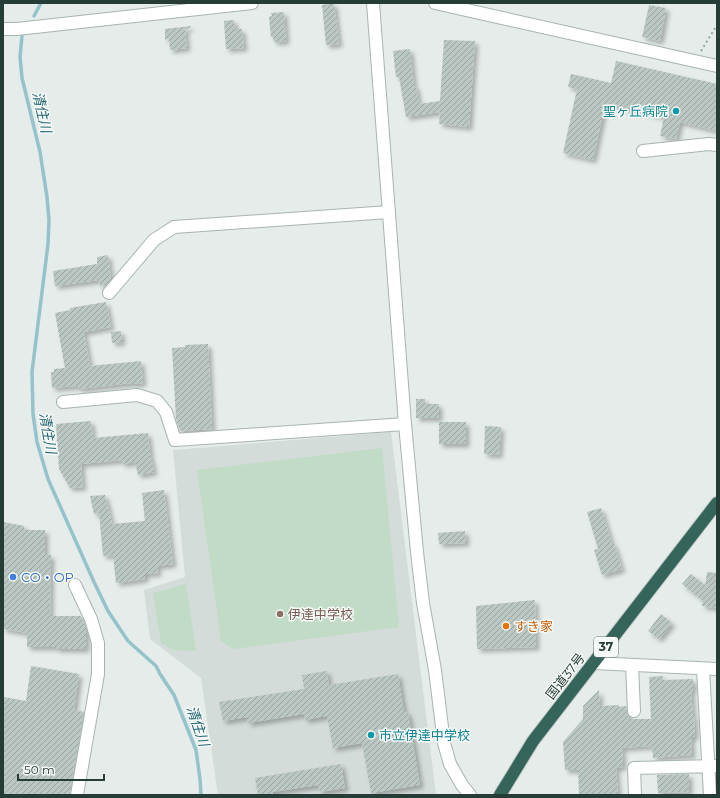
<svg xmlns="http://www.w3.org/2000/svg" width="720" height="798" font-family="Montserrat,'Noto Sans JP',sans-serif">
<defs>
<pattern id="building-hatch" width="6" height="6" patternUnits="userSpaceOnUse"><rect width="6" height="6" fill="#bbc7c2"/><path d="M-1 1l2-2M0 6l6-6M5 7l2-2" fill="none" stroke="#98a39e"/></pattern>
<filter id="shadow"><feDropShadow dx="3.5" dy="3.5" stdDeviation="2" flood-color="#0004"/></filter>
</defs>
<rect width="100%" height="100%" fill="#e5ece9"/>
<path fill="#d3dcd8" d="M391,432l45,363h-218l-17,-117 -51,-39 -6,-49 41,-13 -12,-127z"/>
<g fill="#c1dbc7">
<path d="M382,448l17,179 -166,22 -12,-8 -24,-171z"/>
<path d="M186,584l10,67 -22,-1 -13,-7 -8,-50z"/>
</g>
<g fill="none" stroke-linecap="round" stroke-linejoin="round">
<g stroke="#94c3cb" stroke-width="3.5">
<path d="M34,16l7,-13"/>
<path d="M22,36l-2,21 2,21 18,74 7,45 2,23 -1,24 -16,128 1,42 4,28 11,37 46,103 14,29 20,30 28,25 4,8 14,21 22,55 4,29 1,16"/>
</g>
</g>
<g fill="url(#building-hatch)" filter="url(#shadow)">
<path d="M334,3l5,41 -13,1 -4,-40z"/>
<path d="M649,5l17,3 -6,33 -18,-4z"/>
<path d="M284,12l2,29 -12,1 -1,-5h-2l-2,-20 3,-1 -1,-3z"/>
<path d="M234,20l1,9h7l2,19 -18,1 -2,-28z"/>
<path d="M191,26v1l-6,3 2,18 -17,2 -1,-12 -4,2v-11z"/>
<path d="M444,40l31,1 -6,86 -30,-3 1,-12 -34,5 -7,-40h-3l-3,-26 17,-2 4,37h2l3,18 21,-3z"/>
<path d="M616,61l101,23v47l-37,-9 -4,17 -16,-3 4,-19 -59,-13 -12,56 -30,-7 14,-64 -9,-2 3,-13 40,9z"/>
<path d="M108,255l3,24 -5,6 -6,1 -1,-6 -44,6 -2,-15 44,-7v-7z"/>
<path d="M106,302l5,25 -27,5 6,34 51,-5 2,22 -11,1 -1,-1 -52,6 -1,-3 -26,2 -1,-16h3v-3l11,-1 -10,-55 15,-3v-2z"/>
<path d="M121,331l1,11 -10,1 -1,-11z"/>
<path d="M208,344l4,85 -32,2 -4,-12 -4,-71 13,-1v-2z"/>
<path d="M416,399h9v5h14v14h-23z"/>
<path d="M91,421l2,17 55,-5 2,20 4,19 -16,3 -3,-13 -13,2v-4l-41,4 2,23 -13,1 -11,-19 -3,-45z"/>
<rect x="439" y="422" width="27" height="22"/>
<path d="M485,426l16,1 -2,28 -15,-1z"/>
<path d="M164,490l9,74 -16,2 1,7 -13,1v5l-29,4 -3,-28 -10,1 -4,-43 -5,1 -4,-18 15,-1 7,29 33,-3 -3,-28z"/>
<path d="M601,508l11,36h2l8,25 -20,6 -8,-25 4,-1 -11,-37z"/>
<path d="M3,522l21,4v4h21v25h6l-1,61h31l5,11v22h-30v-2h-29v-14l-24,-4z"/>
<path d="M465,531l1,12 -27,1 -1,-11z"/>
<path d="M707,572l10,1v35l-15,-2 1,-5 -21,-17 9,-10 14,11z"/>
<path d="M535,600l1,47 -59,2 -1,-43z"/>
<path d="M661,614l11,9 -13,16 -11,-8z"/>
<path d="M31,666l48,8 -5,36 10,2 -14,83h-67v-98l23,4z"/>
<path d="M327,671l2,14 69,-11 6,38h4l12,73 -49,8 -9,-50 -29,5 -6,-32 -22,4 -1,-6 -56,9 -1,-6 -24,4 -4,-19 85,-13 -2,-14z"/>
<path d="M663,676v4l30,-1v11l-2,1 2,25h1l1,21h-4l1,18 -39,3 -1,-12 -30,2 1,19 -7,1 2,27h-39l-1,-25h-13l-2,-28 20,-23v-13l16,-16 1,16 19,-1v2l7,-1 3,13h22l-2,-42z"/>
<path d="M341,764l4,24 -25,4 -2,-7 -45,7v3h-15l-3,-17z"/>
<path d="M689,774v18l-31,1 -1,-18z"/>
</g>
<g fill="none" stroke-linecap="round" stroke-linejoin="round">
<g stroke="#a8b4b0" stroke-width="14">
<g id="minor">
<path d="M373,3l32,421 12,128 6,51 12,67 9,73 6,21 12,21 8,10"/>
<path d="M435,3l282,63"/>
<path d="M3,29h14l235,-26"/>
<path d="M643,151l66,-7 8,1"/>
<path d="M109,293l45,-53 20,-13 215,-15"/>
<path d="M63,402l74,-7 20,6 9,11 9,28 230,-16"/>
<path d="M75,585l16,34 7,24v31l-21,121"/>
<path d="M594,663l123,6"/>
<path d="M632,665l2,46"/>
<path d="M703,669l7,126"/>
<path d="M635,795l-1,-27 83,-2"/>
</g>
</g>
<g stroke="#c2c8c7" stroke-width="14">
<path id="highway" d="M500,795l33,-54 184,-238"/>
</g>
<path stroke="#89aca1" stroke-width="2" stroke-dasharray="2 3" stroke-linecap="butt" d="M701,51l16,-26"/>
<use href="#minor" stroke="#fff" stroke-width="12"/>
<use href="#highway" stroke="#35655a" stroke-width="12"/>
</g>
<g fill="#0f9aa8" stroke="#f5f9f7" stroke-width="1.5">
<circle cx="676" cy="111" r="4"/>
<circle cx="371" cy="735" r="4"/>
</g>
<circle fill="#3f7fe0" stroke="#f5f9f7" stroke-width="1.5" cx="13" cy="577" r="4"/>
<circle fill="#8d6e63" stroke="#f5f9f7" stroke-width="1.5" cx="280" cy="614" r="4"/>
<circle fill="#e8710a" stroke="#f5f9f7" stroke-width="1.5" cx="506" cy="626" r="4"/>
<g text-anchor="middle" stroke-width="3" stroke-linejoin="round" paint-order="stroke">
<rect fill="#f5f9f7" stroke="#647570" stroke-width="1" x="594" y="637" width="24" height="20" rx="3"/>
<g font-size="12" font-weight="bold" fill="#263c36">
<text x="606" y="651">37</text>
</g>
<g font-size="13" fill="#0d838f" stroke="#f5f9f7" text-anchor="end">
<text x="668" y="116">聖ヶ丘病院</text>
<text x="379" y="740" text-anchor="start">市立伊達中学校</text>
</g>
<g font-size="13" fill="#366cbe" stroke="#f5f9f7" text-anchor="start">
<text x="21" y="582">CO・OP</text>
</g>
<g font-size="13" fill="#785e54" stroke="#f5f9f7" text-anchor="start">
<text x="288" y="619">伊達中学校</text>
</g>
<g font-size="13" fill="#c56008" stroke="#f5f9f7" text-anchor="start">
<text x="514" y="631">すき家</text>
</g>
<g font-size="13" fill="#263c36" stroke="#f5f9f7">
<text transform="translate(565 676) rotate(-52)" y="5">国道37号</text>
</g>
<g font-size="14" font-style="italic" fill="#276772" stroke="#f5f9f7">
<text transform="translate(42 112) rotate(77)" y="5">清住川</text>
<text transform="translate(48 433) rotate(80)" y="5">清住川</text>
<text transform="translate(198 726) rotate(71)" y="5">清住川</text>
</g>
</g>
<rect width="720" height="798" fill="none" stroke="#263c36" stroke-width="8"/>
<path d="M18 774v6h86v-6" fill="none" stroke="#263c36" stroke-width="2"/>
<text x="24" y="774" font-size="12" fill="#263c36" stroke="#f5f9f7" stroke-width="3" paint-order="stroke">50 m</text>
</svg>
